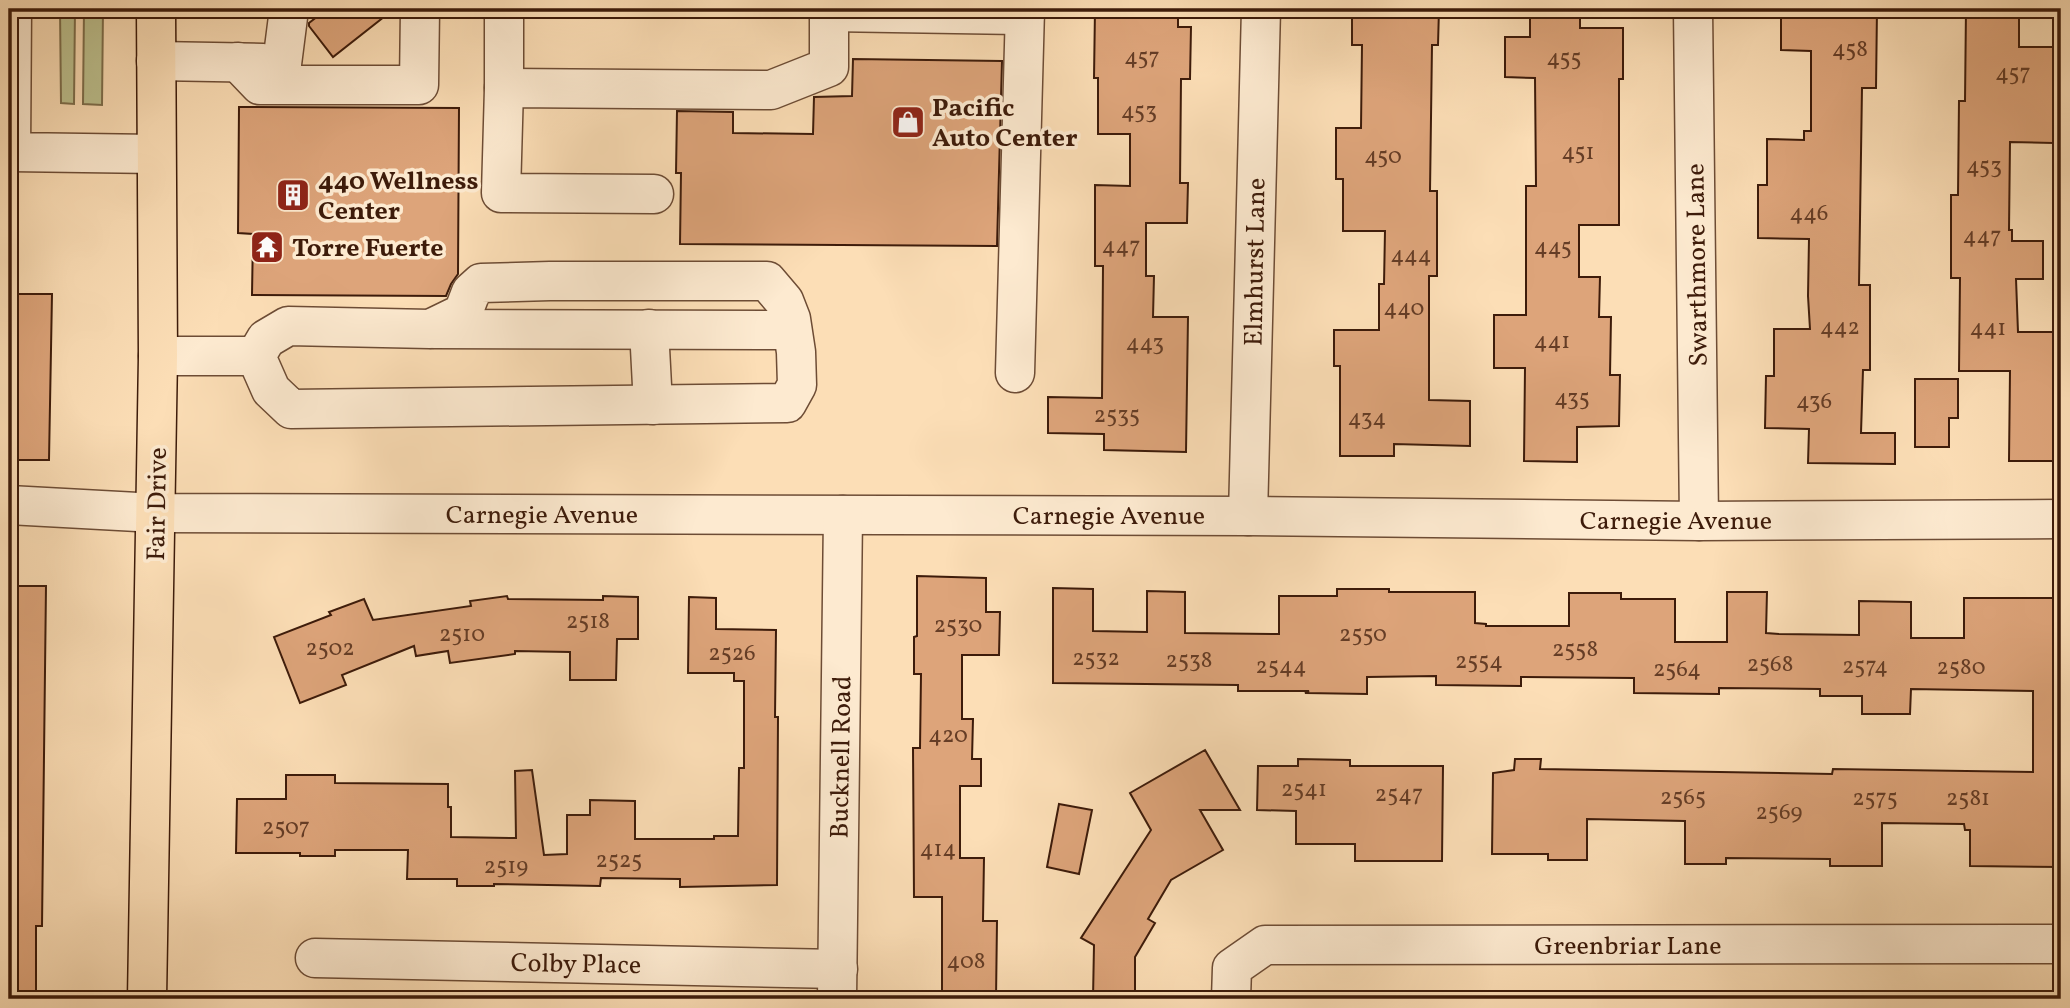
<svg xmlns="http://www.w3.org/2000/svg" width="2070" height="1008" font-family="Vollkorn,serif">
<rect width="100%" height="100%" fill="#fcdeb6"/>
<filter id="stains"><feTurbulence type="fractalNoise" baseFrequency=".00286" numOctaves="4"/><feColorMatrix values="0 0 0 0 .2 0 0 0 0 .09 0 0 0 0 .02 0 0 0 .5 -.17"/></filter>
<radialGradient id="worn" r=".72"><stop offset=".6" stop-color="#630" stop-opacity="0"/><stop offset="1" stop-color="#630" stop-opacity=".3"/></radialGradient>
<g fill="#bdc18f" stroke="#7d6e4c" stroke-width="2">
<path d="M60,9h15l-1,95 -13,-1z"/>
<path d="M84,9h19l-1,96 -19,-1z"/>
</g>
<g fill="#dda47a" stroke="#3d1b0a" stroke-width="2">
<path d="M327,9h67l-61,48 -24,-31v-3z"/>
<path d="M1095,9h83v18h13l-1,52h-9l-1,104h8l-1,40h-41v53h8l-1,41h35l-2,135 -82,-2v-16l-56,-1v-36l54,1 1,-132h-8v-81l35,1v-52h-32v-56h-4z"/>
<path d="M1352,9h87l-1,36h-6l-2,146h7v85h-8v124l41,1v45l-76,-2v12h-54v-90h-6v-36h45v-46h5l1,-53h-42v-52h-7v-51h25l1,-83h-10z"/>
<path d="M1530,9h50v19h43v51h-4v146h-40v52h21l-1,40h12l-1,58h10l-1,51 -42,1v35l-53,-1 1,-93h-31v-53h32v-129h10l-1,-108 -30,-1v-40h25z"/>
<path d="M1781,9h96l-1,79h-14l-3,197h11v85h-7l-2,63h34v31l-87,-1 1,-34 -44,-1 1,-52h8v-47h36l-2,-33 1,-57 -51,-1v-53h9v-46l37,1v-9h7v-80l-30,-1z"/>
<path d="M1966,9h53v38h42l-1,47h-7v49l-43,-1 -1,88h3v11h31v38h-27l2,53h36v51h7v49h-2v29h-50l1,-90h-51l1,-93h-9v-83h7l1,-94h6z"/>
<path d="M853,59l149,2 -5,185 -317,-2 1,-71h-5l1,-62 56,1v21l80,1 1,-37 38,-1z"/>
<path d="M239,107l220,1 -1,166 -7,10 -5,12 -194,-1 1,-61 -15,-1z"/>
<path d="M9,294h43l-3,166h-40z"/>
<path d="M1915,379h43v39h-9v29h-34z"/>
<path d="M917,576l69,2v34h14l-1,43h-37v64h11l-1,40h9v27h-21v72h24l-1,63h14l-1,78h-54v-102h-28l-1,-149h7l1,-74h-7v-37l3,-1z"/>
<path d="M9,586h37l-4,340h-6v73h-27z"/>
<path d="M1053,588l40,1v42l54,1v-41l38,1v41l94,1v-38h58v-7h52v3h86v31l11,1v2h83v-33h52v6h54v43h52v-50h40l-1,41 13,1 80,1v-34l52,1v36h53v-40h97v269l-91,-1v-36h-5l-1,-6 -82,-1v43h-52v-7l-104,-1v6h-41v-43l-98,-2v41h-39v-6h-56l1,-81 21,-3 1,-11h26l-1,10 292,5 1,-5 200,3v-81l-122,-2 -1,25h-48v-18h-42v-7l-101,-1v6l-85,-1v-15l-113,-1v9l-85,-1v-9l-69,1v17l-62,-1 4,-2h-71v-6l-185,-2z"/>
<path d="M507,596l1,3 95,1v-4l35,1v42h-21l-1,41h-46v-28l-55,-1v3l-65,9 -2,-12 -32,5 -2,-10 -72,29 4,10 -46,18 -26,-66 57,-22 -2,-3 35,-13 9,21 98,-14 -1,-5z"/>
<path d="M689,597l27,1v31l60,1 -1,87h3l-1,168 -97,2v-8l-79,-1 -1,8 -106,-2v2h-37v-7h-50l1,-29h-73v6h-35v-3h-64l1,-54h49v-24h49v8l113,1v23h3v30l65,1 -1,-67 17,-1 12,85 23,-1v-39h23v-15l45,1v38h79v-3h24l1,-68h5v-87h-10v-8h-46z"/>
<path d="M1205,750l35,60h-40l23,40 -52,30 -23,39 7,4 -20,34v42h-42l1,-54 -13,-7 70,-108 -21,-37z"/>
<path d="M1298,759l52,1v6h93l-1,95h-87v-17h-59v-33l-39,-1 1,-44h40z"/>
<path d="M1059,804l33,6 -13,64 -32,-7z"/>
</g>
<g fill="none" stroke-linecap="round" stroke-linejoin="round">
<g stroke="#6d4c35" stroke-width="41">
<g id="minor">
<path d="M12,9l-1,143 145,2"/>
<path d="M504,9v79"/>
<path d="M1693,9l6,512"/>
<path d="M829,12l196,3"/>
<path d="M156,61l107,2"/>
<path d="M238,62l22,23h159l1,-76"/>
<path d="M282,64l7,-55"/>
<path d="M654,194l-153,-1 3,-105 267,2 58,-23v-58"/>
<path d="M550,281h217l17,20 7,18 5,33 1,33 -10,18 -496,6 -20,-19 -15,-34 10,-17 22,-13 142,3 33,-16 8,-21 10,-9z"/>
<path d="M434,329l358,1"/>
<path d="M649,329l4,76"/>
<path d="M158,356h98"/>
<path d="M1015,373l10,-364"/>
<path d="M9,505l147,8 1092,3 451,5 362,-2"/>
<path d="M1248,516l13,-507"/>
<path d="M315,958l523,11"/>
<path d="M837,999l6,-484"/>
<path d="M1231,999l1,-31 33,-23 796,-1"/>
</g>
</g>
<g stroke="#3d1b0a" stroke-width="41">
<path id="major" d="M147,999l11,-643 -2,-347"/>
</g>
<use href="#minor" stroke="#fdead0" stroke-width="38"/>
<use href="#major" stroke="#fcdeb6" stroke-width="38"/>
</g>
<defs>
<g id="shop-square" transform="scale(1.75)"><rect x="-9" y="-9" width="18" height="18" rx="4" fill="#8f2418" stroke="#fdead0"/><path d="M-5-2.5h2.3a2.7 3.5 0 0 1 5.4 0H5L5.5 6h-11ZM-1.5-2.5h3a1.5 2.3 0 0 0-3 0Z" fill="#fff"/></g>
<g id="building-square" transform="scale(1.75)"><rect x="-9" y="-9" width="18" height="18" rx="4" fill="#8f2418" stroke="#fdead0"/><path d="M-4-6H4V6H1V3H-1V6H-4ZM-2.5-4.3h1.7v1.8h-1.7ZM.8-4.3h1.7v1.8H.8ZM-2.5-1h1.7V.8h-1.7ZM.8-1h1.7V.8H.8Z" fill="#fff"/></g>
<g id="temple-square" transform="scale(1.75)"><rect x="-9" y="-9" width="18" height="18" rx="4" fill="#8f2418" stroke="#fdead0"/><path d="M0-6L5-2H3V0L6.5 2.5H4V6H1.5V3h-3V6H-4V2.5H-6.5L-3 0V-2H-5Z" fill="#fff"/></g>
</defs>
<g fill-rule="evenodd">
<use href="#shop-square" x="908" y="122"/>
<use href="#building-square" x="293" y="195"/>
<use href="#temple-square" x="267" y="247"/>
</g>
<g text-anchor="middle" stroke-width="7" stroke-linejoin="round" paint-order="stroke">
<g font-size="23" fill="#653d26">
<text x="1850" y="56">458</text>
<text x="1142" y="64">457</text>
<text x="1564" y="65">455</text>
<text x="2013" y="80">457</text>
<text x="1139" y="118">453</text>
<text x="1578" y="159">451</text>
<text x="1383" y="163">450</text>
<text x="1984" y="173">453</text>
<text x="1809" y="220">446</text>
<text x="1982" y="243">447</text>
<text x="1121" y="253">447</text>
<text x="1553" y="254">445</text>
<text x="1411" y="262">444</text>
<text x="1404" y="315">440</text>
<text x="1840" y="334">442</text>
<text x="1988" y="335">441</text>
<text x="1552" y="348">441</text>
<text x="1145" y="350">443</text>
<text x="1572" y="405">435</text>
<text x="1814" y="408">436</text>
<text x="1117" y="422">2535</text>
<text x="1367" y="425">434</text>
<text x="588" y="628">2518</text>
<text x="958" y="632">2530</text>
<text x="462" y="641">2510</text>
<text x="1363" y="641">2550</text>
<text x="330" y="655">2502</text>
<text x="1575" y="656">2558</text>
<text x="732" y="660">2526</text>
<text x="1096" y="665">2532</text>
<text x="1189" y="667">2538</text>
<text x="1479" y="668">2554</text>
<text x="1770" y="671">2568</text>
<text x="1281" y="673">2544</text>
<text x="1865" y="673">2574</text>
<text x="1961" y="674">2580</text>
<text x="1677" y="676">2564</text>
<text x="948" y="742">420</text>
<text x="1304" y="796">2541</text>
<text x="1399" y="801">2547</text>
<text x="1683" y="804">2565</text>
<text x="1875" y="805">2575</text>
<text x="1968" y="805">2581</text>
<text x="1779" y="819">2569</text>
<text x="286" y="834">2507</text>
<text x="938" y="856">414</text>
<text x="619" y="867">2525</text>
<text x="506" y="873">2519</text>
<text x="966" y="968">408</text>
</g>
<g font-size="26" font-weight="bold" fill="#3d1b0a" stroke="#fdead0" text-anchor="start">
<text x="932" y="116">Pacific<tspan x="932" dy="30">Auto Center</tspan></text>
<text x="318" y="189">440 Wellness<tspan x="318" dy="30">Center</tspan></text>
<text x="292" y="256">Torre Fuerte</text>
</g>
<g font-size="26" fill="#3d1b0a" stroke="#fdead0">
<text transform="translate(1254 262) rotate(-89)" y="9">Elmhurst Lane</text>
<text transform="translate(1696 265) rotate(-91)" y="9">Swarthmore Lane</text>
<text transform="translate(156 504) rotate(-89)" y="9">Fair Drive</text>
<text x="542" y="523">Carnegie Avenue</text>
<text x="1109" y="524">Carnegie Avenue</text>
<text x="1676" y="529">Carnegie Avenue</text>
<text transform="translate(840 757) rotate(-89)" y="9">Bucknell Road</text>
<text x="1628" y="954">Greenbriar Lane</text>
<text transform="translate(576 963) rotate(1)" y="9">Colby Place</text>
</g>
</g>
<rect width="2070" height="1008" fill="none" stroke="#fcdeb6" stroke-width="35"/>
<rect x="10" y="10" width="2049" height="987" fill="none" stroke="#3d1b0a" stroke-width="3.5"/>
<rect x="18" y="18" width="2035" height="973" fill="none" stroke="#3d1b0a" stroke-width="2"/>
<rect width="100%" height="100%" filter="url(#stains)"/>
<rect width="100%" height="100%" fill="url(#worn)"/>
</svg>
